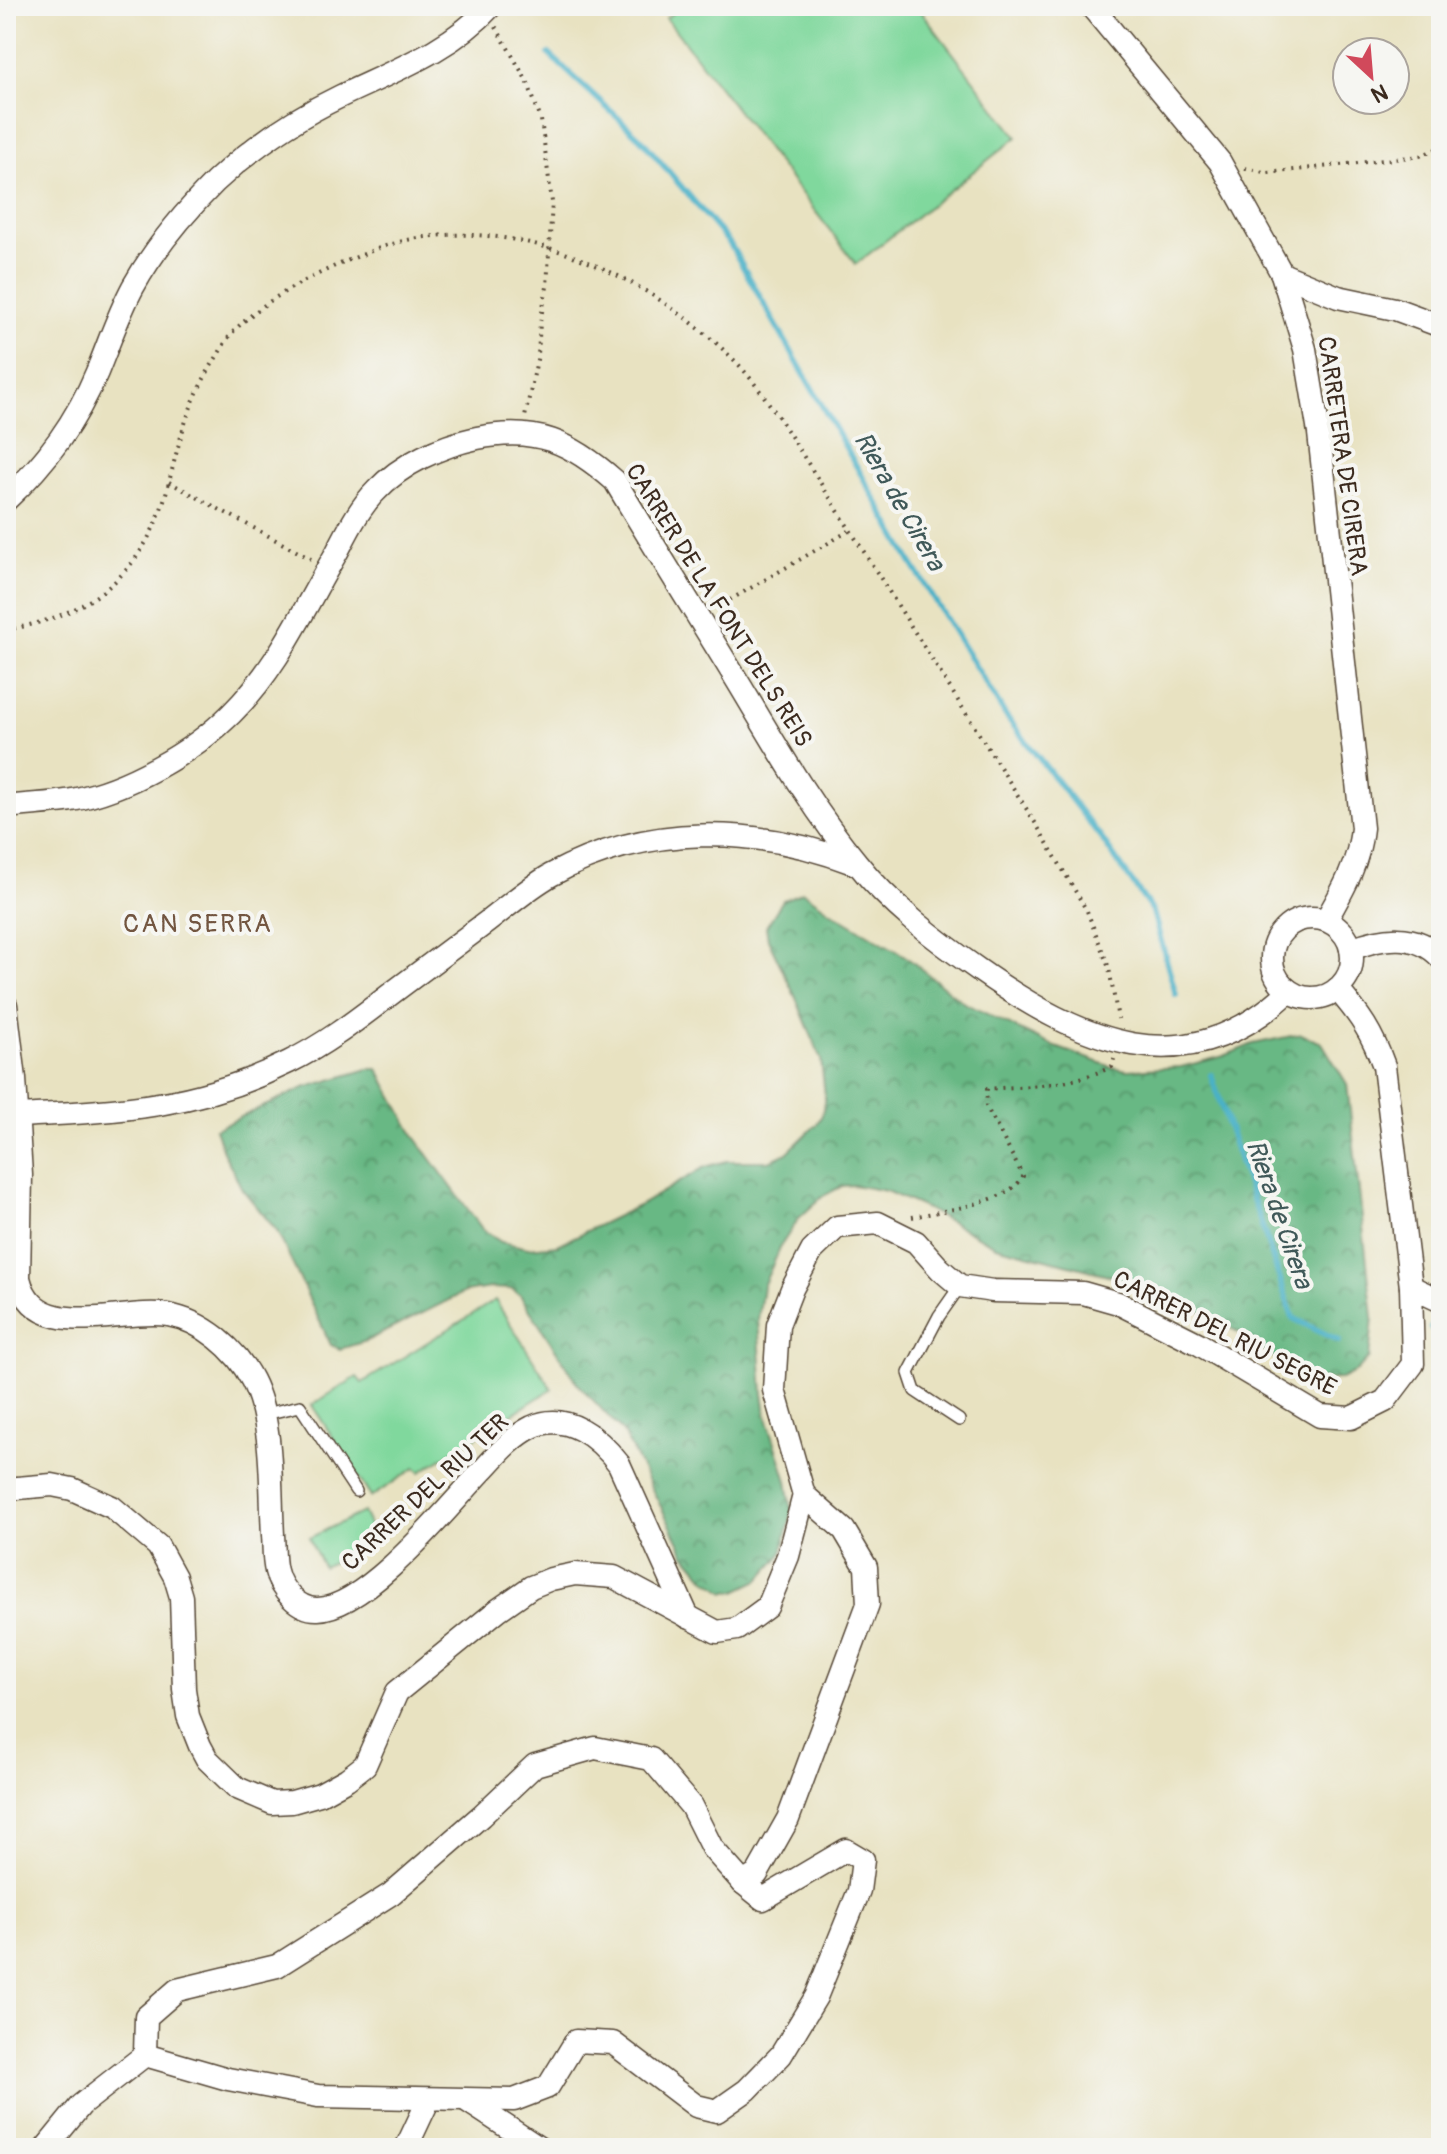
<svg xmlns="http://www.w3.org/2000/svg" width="1447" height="2154" font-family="Pangolin,sans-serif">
<defs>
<pattern id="forest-crowns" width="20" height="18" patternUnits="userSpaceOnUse" patternTransform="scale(2)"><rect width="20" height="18" fill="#68b884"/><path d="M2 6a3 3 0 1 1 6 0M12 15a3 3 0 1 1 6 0" fill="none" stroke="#57966b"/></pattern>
</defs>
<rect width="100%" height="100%" fill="#f6f6f2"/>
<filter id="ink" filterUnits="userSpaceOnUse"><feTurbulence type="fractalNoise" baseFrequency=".0125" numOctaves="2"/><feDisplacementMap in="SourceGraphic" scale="16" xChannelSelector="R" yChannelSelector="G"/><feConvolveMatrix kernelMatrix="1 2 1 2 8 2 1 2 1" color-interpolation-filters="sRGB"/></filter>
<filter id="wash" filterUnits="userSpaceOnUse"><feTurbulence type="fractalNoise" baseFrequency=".006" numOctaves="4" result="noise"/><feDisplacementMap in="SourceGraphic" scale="32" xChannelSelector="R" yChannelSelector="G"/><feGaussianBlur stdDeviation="1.8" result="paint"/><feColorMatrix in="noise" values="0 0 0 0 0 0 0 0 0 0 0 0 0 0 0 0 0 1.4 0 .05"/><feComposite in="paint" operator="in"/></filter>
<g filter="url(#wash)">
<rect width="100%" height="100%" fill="#e8e2c1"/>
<g fill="#80d89d" stroke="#5e815e" stroke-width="2">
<path d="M682,6h235l100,131 -161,127 -190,-246z"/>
<path d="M495,1300l57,89 -132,83 -5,-4 -44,29 -59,-92 45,-28 5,6z"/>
<path d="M363,1512l14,29 -54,26 -14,-29z"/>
</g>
<path fill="url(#forest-crowns)" stroke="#527151" stroke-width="2" d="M803,892l33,23 69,41 59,47 89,43 59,21 15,3 54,-3 43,-11 29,-12 48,-10 21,9 25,41 26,233 -4,41 -12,13 -16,8 -30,1 -20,-9 -49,-37 -67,-37 -36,-14 -143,-37 -71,-38 -39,-17 -33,-6 -11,1 -19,10 -24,22 -17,26 -19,42 -5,33 5,75 3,20 21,67 5,31 -10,42 -23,26 -23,11 -11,1 -19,-13 -21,-25 -62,-122 -45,-48 -58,-89 -8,-6 -22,-1 -25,4 -99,49 -26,8 -9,-4 -54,-114 -35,-42 -19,-38 -8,-22 89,-41 64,-19h10l37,68 68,93 18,12 27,6 30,-3 82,-40 65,-38 22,-6h42l18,-8 30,-29 5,-9 3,-19 -4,-37 -25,-61 -28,-59 -2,-12 17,-27z"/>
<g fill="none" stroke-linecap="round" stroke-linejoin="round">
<g stroke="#49b1c7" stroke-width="6">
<path d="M549,54l92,85 89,105 181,318 95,154 93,119 54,77 23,83"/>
<path d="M1211,1075l82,243 46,23"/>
<path d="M1431,1328l10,5"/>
</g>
</g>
</g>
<g filter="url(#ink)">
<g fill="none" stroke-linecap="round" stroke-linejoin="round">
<g stroke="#554636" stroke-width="14">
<g id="lane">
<path d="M265,1414l35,-8 56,85"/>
<path d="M959,1420l-44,-29 -6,-18 30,-57 21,-30"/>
</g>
</g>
<g stroke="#554636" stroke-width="25">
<g id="street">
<path d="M1091,6l129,156 62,112 23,75 14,84 43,395c-3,35 -19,62 -36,92"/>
<path d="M1282,274l56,23 57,12 46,17"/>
<path d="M6,500c39,-36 71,-80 91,-128 12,-29 21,-57 36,-85 21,-38 51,-74 82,-105 37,-35 80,-64 126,-86 52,-25 110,-46 150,-90"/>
<path d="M6,807c22,-3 44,-3 66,-7 54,-10 121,-48 159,-86 47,-46 73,-106 106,-162 11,-21 22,-44 39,-61 26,-28 65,-45 101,-53 59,-12 94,4 138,43 41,69 84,137 126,206 36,60 71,122 116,176 33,42 79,77 122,107 101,71 207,120 310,21"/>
<circle cx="1312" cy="958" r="40"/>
<path d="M1351,949c31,-12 65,-18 90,9"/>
<path d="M6,1005l9,74 6,96 -2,103c16,67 102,29 149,37 35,6 68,34 84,65 22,43 18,107 21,155 1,11 0,25 3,36 4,18 22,39 42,38 50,-2 130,-102 164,-138 15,-16 30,-34 50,-44 35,-16 67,11 87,37l69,153"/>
<path d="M18,1116c100,-5 179,-8 271,-54 41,-20 75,-48 111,-75 29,-22 58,-43 87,-65 21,-16 41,-34 64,-47 95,-52 205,-50 305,-11"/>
<path d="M1411,1287l30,14"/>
<path d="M6,1489l46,-4 20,4 40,18 46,39 17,31 6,20 3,92 4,27 12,30 7,13 30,29 35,15 20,-1 28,-8 27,-15 18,-14 32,-73 101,-82 33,-23 20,-8 24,-5 39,3 103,55 20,-3 30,-22 21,-51 16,-61"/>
<path d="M145,2055l83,24 90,17 196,4 34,-13 28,-46 37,2 83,63 21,5 30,-21 34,-35 35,-58 43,-106 4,-31 -17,-10 -83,49 -20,-16"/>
<path d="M466,2100l73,48"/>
<path d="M46,2148l35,-43 64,-50 1,-38 31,-27 100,-24 114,-72 90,-78 54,-51 60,-17 56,11 40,47 21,42 31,35 14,-9 31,-55 80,-215 -2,-37 -22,-37 -40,-35 -30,-105 4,-65 14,-36 20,-38 25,-24 41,-4 38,19 24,27 20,17 33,5 90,2 35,10 81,41 121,72 31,2 34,-17 28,-37 -2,-77 -27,-221c-12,-33 -24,-51 -47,-77"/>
<path d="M406,2148l23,-49"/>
</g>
</g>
<g stroke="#554636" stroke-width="4" stroke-dasharray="2 6" stroke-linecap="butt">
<path d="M496,27l32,56 13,37 11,82 -5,85 -7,35 -2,33 -13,62"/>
<path d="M1245,168l23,5 152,-17 21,-9"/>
<path d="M169,482l142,77"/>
<path d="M716,608l133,-77"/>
<path d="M6,630c88,-15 142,-60 163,-148 12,-48 20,-81 47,-124 5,-8 10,-18 16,-25 28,-30 65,-49 101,-66 30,-13 59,-26 92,-30 111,-15 228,44 306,120 19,18 34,41 49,62l256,405 51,87 22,57 9,51"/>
<path d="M912,1217c28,-6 99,-14 111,-41l-37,-70 1,-17c50,-4 77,-2 125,-22l2,-8"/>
</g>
<use href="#lane" stroke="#fff" stroke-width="11"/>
<use href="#street" stroke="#fff" stroke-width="22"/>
</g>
</g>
<g text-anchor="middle" stroke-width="8" stroke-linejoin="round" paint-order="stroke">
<g font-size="24" fill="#3b2a1e" stroke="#f6f6f2">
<text transform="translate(1343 456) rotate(82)" y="8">CARRETERA DE CIRERA</text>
<text transform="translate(719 605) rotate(58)" y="8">CARRER DE LA FONT DELS REIS</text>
<text transform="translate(1225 1333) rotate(27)" y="8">CARRER DEL RIU SEGRE</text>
<text transform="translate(425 1492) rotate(-43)" y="8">CARRER DEL RIU TER</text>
</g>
<g font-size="26" font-style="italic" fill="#405959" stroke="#f6f6f2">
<text transform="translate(900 501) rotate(60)" y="9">Riera de Cirera</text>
<text transform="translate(1280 1214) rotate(71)" y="9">Riera de Cirera</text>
</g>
<g font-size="26" letter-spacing="2" fill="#725540" stroke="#f6f6f2">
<text x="198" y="932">CAN SERRA</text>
</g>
</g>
<rect width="1447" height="2154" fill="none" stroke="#f6f6f2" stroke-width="32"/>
<g transform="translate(1371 76) rotate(154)"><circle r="38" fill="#f6f6f2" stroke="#aba49d" stroke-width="2"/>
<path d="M0-6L14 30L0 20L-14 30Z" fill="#d1495b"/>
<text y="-12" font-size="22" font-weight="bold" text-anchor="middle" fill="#3b2a1e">N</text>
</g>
</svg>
